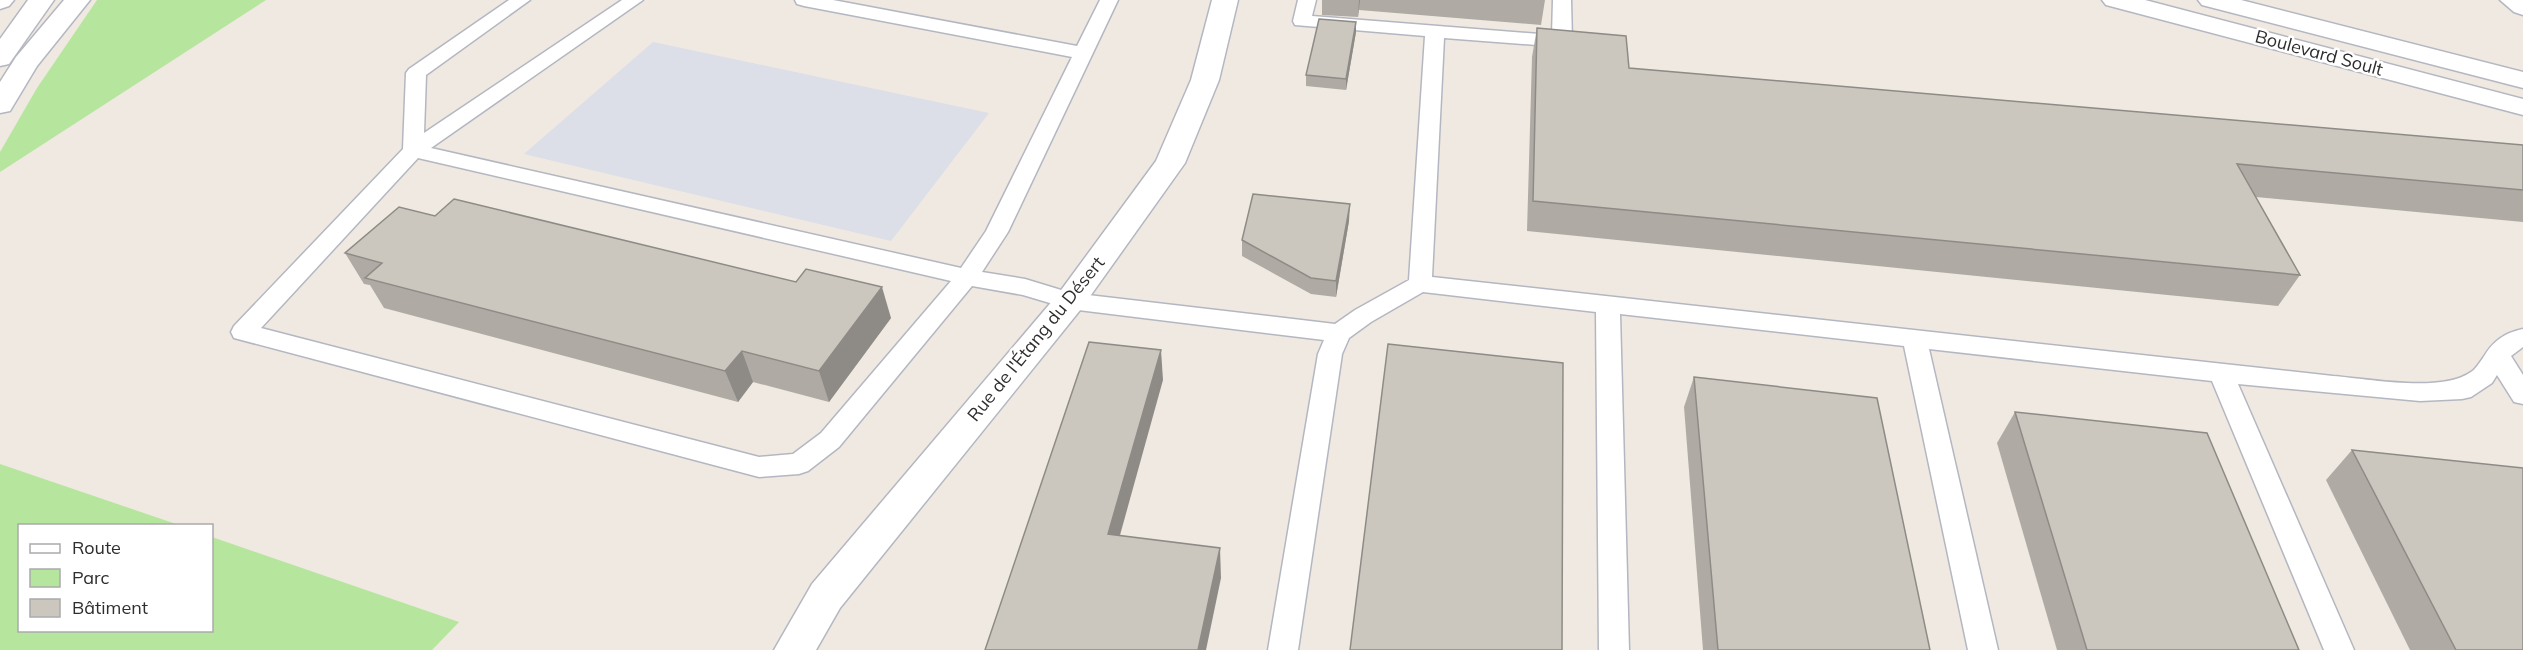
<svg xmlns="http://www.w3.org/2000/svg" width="2523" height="650" font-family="Mulish,sans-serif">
<rect width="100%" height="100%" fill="#efe9e1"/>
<path fill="#dcdee8" d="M653,42l336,71 -98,128 -367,-87z"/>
<g fill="#b6e59e">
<path d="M97,0h169l-266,172v-20l37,-64z"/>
<path d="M0,464l179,61 -159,1v104h192v-93l247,85 -27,28h-432z"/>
</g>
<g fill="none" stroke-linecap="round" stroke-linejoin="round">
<g stroke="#b4b7c1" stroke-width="3">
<path id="service" d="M509,0h21l-104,75 -2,58 198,-133h21l-212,148 530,120 25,-37 86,-174 -268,-51 -7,-2 -2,-4h38l244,46 23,-46h18l-110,232 -26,40 43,7 46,14 264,31 20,-14 54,-30 16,-244 -130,-11 -2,-4 5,-21h18l-4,16 240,19 1,-35h18l1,41 -3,4 -7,2 -118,-9 -12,239 901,99c37,3 108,17 138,-4 5,-3 8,-9 12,-14 10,-17 21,-25 40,-29v18l-12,9 12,19v29l-9,-2 -17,-27 -5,8 -21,14 -9,2 -42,2 -182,-17 116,266h-30l-112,-269 -283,-32 69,301h-30l-64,-304 -284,-32 9,336h-30l-3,-338 -173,-20 -52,30 -22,16 -7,16 -44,296h-30l50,-296 6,-14 -254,-31 -47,-14 -51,-9 -133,161 -31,24 -9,3 -40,3 -525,-139 -3,-6 3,-6 169,-177 3,-76 3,-4zM418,158l533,123 -130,152 -28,21 -34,3 -498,-129z"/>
</g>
<g stroke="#b4b7c1" stroke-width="3">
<g id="minor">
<path d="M1212,0h26l-19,80 -34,83 -104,146 -241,299 -24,42h-42l38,-66 247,-291 97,-132 35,-81z"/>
<path d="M2102,0h43l378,99v16l-417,-110z"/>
<path d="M2198,0h43l282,72v16l-321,-83z"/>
<path d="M2500,0h23v15l-9,-3z"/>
</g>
</g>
<g stroke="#b4b7c1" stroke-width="3">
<g id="secondary">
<path d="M0,0h14l-5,6 -9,3z"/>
<path d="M28,0h26l-45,64 -9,2v-27z"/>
<path d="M64,0h26l-53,66 -27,45 -10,2v-31l16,-25z"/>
</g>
</g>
<use href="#service" fill="#fff" fill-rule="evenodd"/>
<use href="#minor" fill="#fff" fill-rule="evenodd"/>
<use href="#secondary" fill="#fff" fill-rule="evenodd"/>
</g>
<g fill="#afaba4">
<path d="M1322,0h223l-4,25 -182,-15 -1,7 -36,-2z"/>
<path d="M1356,22v10l-10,58 -40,-4v-11z"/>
<path d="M1537,28l92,40 894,77v77l-267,-25 44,78 -22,31 -751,-75 5,-174z"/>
<path d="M435,216l456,102 -62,84 -76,-20 -15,20 -354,-94 -14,-23 -6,-1 -19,-31z"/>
<path d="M1349,221l-13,76 -25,-3 -69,-38v-16z"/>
<path d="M1694,377l236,273h-227l-19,-243z"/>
<path d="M2015,412l284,238h-242l-60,-207z"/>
<path d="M2352,450l171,200h-113l-84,-170z"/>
</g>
<g fill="#8e8b86">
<path d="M1359,0h1l-2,17z"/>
<path d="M1356,22v10l-10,58v-11z"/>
<path d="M1350,204l-1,17 -13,76v-16z"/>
<path d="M882,287l9,31 -62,84 -10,-31z"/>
<path d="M1161,350l2,30 -51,184 -4,-30z"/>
<path d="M742,351l11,31 -15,20 -13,-31z"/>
<path d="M1220,548l1,30 -15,72h-8z"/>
</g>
<g fill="#cbc7bf" stroke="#8e8b86" stroke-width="1.5">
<path d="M1319,19l37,3 -10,57 -40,-4z"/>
<path d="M1537,28l89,8 3,32 894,77v45l-286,-26 63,111 -767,-74z"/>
<path d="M1253,194l97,10 -14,77 -25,-3 -69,-38z"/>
<path d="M454,199l342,83 10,-13 76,18 -63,84 -77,-20 -17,20 -360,-93 17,-15 -37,-10 54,-46 36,9z"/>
<path d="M1089,342l72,8 -53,184 112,14 -22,102h-213z"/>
<path d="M1388,344l175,19 -1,287h-212z"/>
<path d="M1694,377l183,21 53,252h-212z"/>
<path d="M2015,412l192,21 92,217h-212z"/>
<path d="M2352,450l171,18v182h-67z"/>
</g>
<g text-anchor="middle" stroke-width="5" stroke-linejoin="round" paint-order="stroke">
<g font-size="18" fill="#2e2e2e" stroke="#fff">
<text transform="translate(2319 53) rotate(15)" y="6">Boulevard Soult</text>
<text transform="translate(1036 339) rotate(-51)" y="6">Rue de l'Étang du Désert</text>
</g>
</g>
<rect x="18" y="524" width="195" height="108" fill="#ffffff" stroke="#ababab" stroke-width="1.5"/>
<rect x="30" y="544" width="30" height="9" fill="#ffffff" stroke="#ababab" stroke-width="1.5"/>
<text x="72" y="554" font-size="18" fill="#2e2e2e">Route</text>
<rect x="30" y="569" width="30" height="18" fill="#b6e59e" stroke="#ababab" stroke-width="1.5"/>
<text x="72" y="584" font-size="18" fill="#2e2e2e">Parc</text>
<rect x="30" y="599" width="30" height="18" fill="#cbc7bf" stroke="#ababab" stroke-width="1.5"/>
<text x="72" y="614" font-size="18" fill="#2e2e2e">Bâtiment</text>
</svg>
